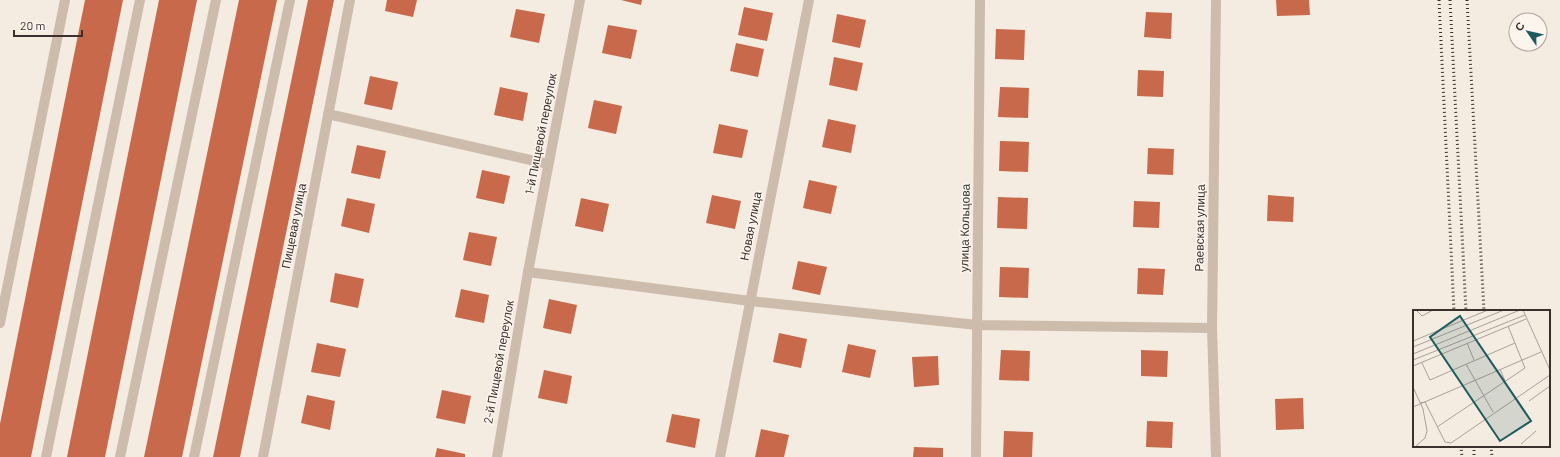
<svg xmlns="http://www.w3.org/2000/svg" width="1560" height="457" font-family="Barlow,sans-serif">
<rect width="100%" height="100%" fill="#f4ebe1"/>
<g fill="#c8694b">
<path d="M85,0h38l-92,457h-31v-33z"/>
<path d="M159,0h38l-92,457h-38z"/>
<path d="M239,0h38l-95,457h-38z"/>
<path d="M308,0h26l-94,457h-27z"/>
<path d="M387,0h30l-4,17 -28,-6z"/>
<path d="M621,0h21l-1,5z"/>
<path d="M1276,0h33l1,15 -33,1z"/>
<path d="M744,7l29,6 -6,28 -29,-6z"/>
<path d="M516,9l29,5 -6,29 -29,-6z"/>
<path d="M1146,12l26,1 -1,26 -27,-2z"/>
<path d="M837,14l29,6 -6,28 -28,-6z"/>
<path d="M608,25l29,5 -6,29 -29,-6z"/>
<path d="M996,29l29,1 -1,30 -29,-1z"/>
<path d="M736,43l28,6 -6,28 -28,-6z"/>
<path d="M834,57l29,6 -6,28 -28,-6z"/>
<path d="M1138,70l26,1 -1,26 -26,-1z"/>
<path d="M370,76l28,6 -6,28 -28,-6z"/>
<path d="M500,87l28,6 -5,28 -29,-6z"/>
<path d="M1000,87l29,1 -1,30 -30,-1z"/>
<path d="M594,100l28,6 -6,28 -28,-6z"/>
<path d="M828,119l28,6 -5,28 -29,-6z"/>
<path d="M719,124l29,6 -6,28 -29,-5z"/>
<path d="M1000,141l29,1 -1,30 -29,-1z"/>
<path d="M357,145l29,6 -6,28 -29,-6z"/>
<path d="M1148,148l26,1 -1,26 -26,-1z"/>
<path d="M482,170l28,6 -6,28 -28,-6z"/>
<path d="M809,180l28,6 -6,28 -28,-6z"/>
<path d="M712,195l29,6 -6,28 -29,-6z"/>
<path d="M1268,195l26,2 -1,25 -26,-1z"/>
<path d="M998,197l30,1 -1,31 -30,-1z"/>
<path d="M347,198l28,6 -6,29 -28,-7z"/>
<path d="M581,198l28,6 -6,28 -28,-6z"/>
<path d="M1134,201l26,1 -1,26 -26,-1z"/>
<path d="M469,232l28,5 -6,29 -28,-6z"/>
<path d="M798,261l29,6 -7,28 -28,-6z"/>
<path d="M1000,267l29,1 -1,30 -29,-1z"/>
<path d="M1138,268l27,1 -2,26 -26,-1z"/>
<path d="M335,273l29,6 -6,29 -28,-6z"/>
<path d="M461,289l28,6 -5,28 -29,-6z"/>
<path d="M549,299l28,6 -6,29 -28,-6z"/>
<path d="M779,333l28,6 -6,29 -28,-6z"/>
<path d="M317,343l29,6 -6,28 -29,-5z"/>
<path d="M848,344l28,6 -6,28 -28,-6z"/>
<path d="M1001,350l29,1 -1,30 -30,-1z"/>
<path d="M1141,350l27,1 -1,26 -26,-1z"/>
<path d="M938,356l1,29 -25,2 -2,-30z"/>
<path d="M544,370l28,6 -5,28 -29,-6z"/>
<path d="M442,390l29,6 -6,28 -29,-6z"/>
<path d="M307,395l28,6 -5,29 -29,-7z"/>
<path d="M1303,398l1,31 -28,1 -1,-31z"/>
<path d="M672,414l28,5 -5,29 -29,-6z"/>
<path d="M1147,421l26,1 -1,26 -26,-1z"/>
<path d="M761,429l28,6 -5,22h-29z"/>
<path d="M1004,431l29,1 -1,25h-29z"/>
<path d="M914,447l29,1v9h-30z"/>
<path d="M437,448l28,6v3h-30z"/>
</g>
<g fill="none" stroke-linecap="round" stroke-linejoin="round">
<g stroke="#cdbbac" stroke-width="10">
<path d="M328,114l220,50"/>
<path d="M528,272l222,29 227,24 235,3"/>
<path d="M0,323l65,-323"/>
<path d="M46,457l94,-457"/>
<path d="M120,457l96,-457"/>
<path d="M194,457l96,-457"/>
<path d="M263,457l87,-457"/>
<path d="M497,457l31,-185 52,-272"/>
<path d="M720,457l89,-457"/>
<path d="M976,457l4,-457"/>
<path d="M1216,457l-4,-129 4,-328"/>
</g>
<g stroke="#3b302b" stroke-width="3" stroke-dasharray="1 3" stroke-linecap="butt">
<path d="M1439,0l15,311"/>
<path d="M1450,0l16,311"/>
<path d="M1467,0l17,311"/>
<path d="M1461,446l1,11"/>
<path d="M1474,446v11"/>
<path d="M1491,446l1,11"/>
</g>
</g>
<g text-anchor="middle" stroke-width="3" stroke-linejoin="round" paint-order="stroke">
<g font-size="12" fill="#3b302b" stroke="#fbf5ee">
<text transform="translate(541 134) rotate(-79)" y="4">1-й Пищевой переулок</text>
<text transform="translate(294 226) rotate(-79)" y="4">Пищевая улица</text>
<text transform="translate(751 226) rotate(-79)" y="4">Новая улица</text>
<text transform="translate(965 228) rotate(-89)" y="4">улица Кольцова</text>
<text transform="translate(1200 228) rotate(-89)" y="4">Раевская улица</text>
<text transform="translate(499 362) rotate(-80)" y="4">2-й Пищевой переулок</text>
</g>
</g>
<g transform="translate(1413 310)">
<rect width="137" height="137" fill="#f4ebe1"/>
<path fill="none" stroke="#aaa098" stroke-width="1" d="M3,0l6,6 11,-6M110,0l27,60M0,31l75,-31M54,33l7,17M0,37l91,-37M0,44l107,-44M0,50l112,-45M9,53l8,17 85,-37M53,54l27,48M0,56l113,-47M87,59l5,12M0,77l10,22 4,22 -2,7 -10,9M116,91l21,-15M7,93l5,-1 20,40 6,1 99,-68M0,97l128,-55M24,117l88,-59 -17,-42M108,134l15,-13"/>
<path fill="#1f5a5e" fill-opacity="0.15" stroke="#1f5a5e" stroke-width="2" d="M47,6l71,105 -31,20 -70,-104z"/>
<rect width="137" height="137" fill="none" stroke="#3b302b" stroke-width="2"/>
</g>
<g transform="translate(1528 32) rotate(304)"><circle r="19" fill="#fbf5ee" stroke="#aea6a0"/>
<path d="M0-3L7 15L0 10L-7 15Z" fill="#1f5a5e"/>
<text y="-6" font-size="11" font-weight="bold" text-anchor="middle" fill="#3b302b">С</text>
</g>
<path d="M14 30v6h68v-6" fill="none" stroke="#3b302b" stroke-width="2"/>
<text x="20" y="30" font-size="12" fill="#3b302b" stroke="#fbf5ee" stroke-width="3" paint-order="stroke">20 m</text>
</svg>
